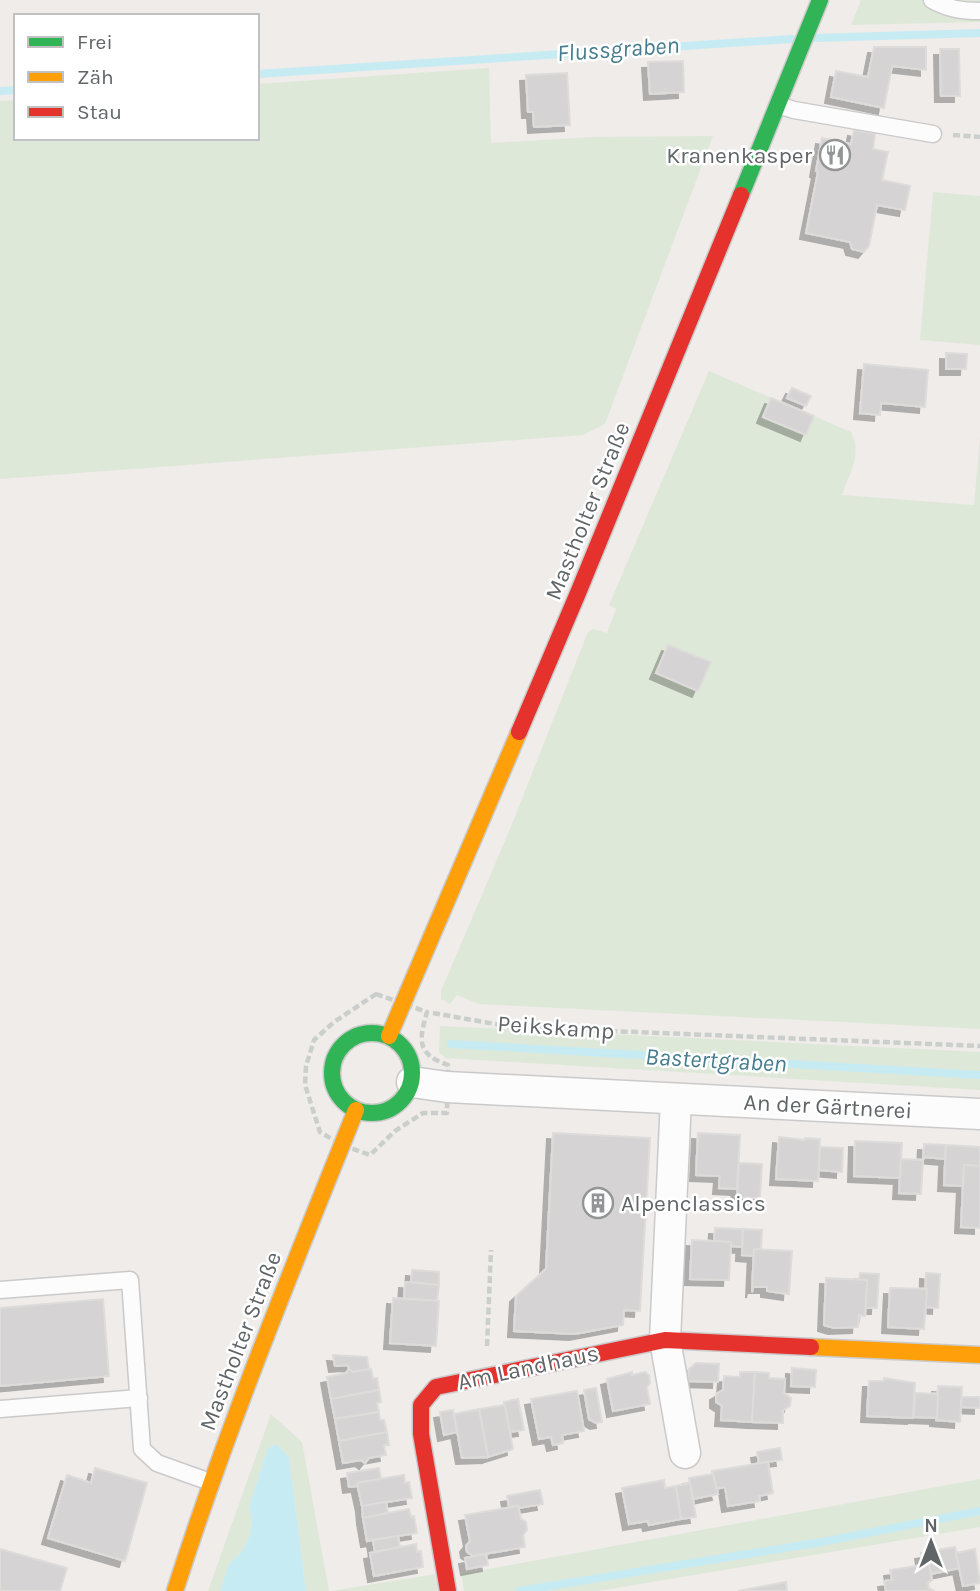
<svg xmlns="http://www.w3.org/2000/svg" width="980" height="1591" font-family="Karla,sans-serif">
<defs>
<filter id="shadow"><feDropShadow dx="-6" dy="6" stdDeviation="0" flood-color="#0004"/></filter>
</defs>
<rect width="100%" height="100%" fill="#efecea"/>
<g fill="#dee8d8">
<path d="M861,0h119v22l-129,3z"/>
<path d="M489,68l2,75 102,-6 120,-1 -108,288 -22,11 -583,44v-378l16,-1v38h241v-54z"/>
<path d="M933,192l47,4v149l-60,-5z"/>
<path d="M709,371l142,61c12,23 -2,41 -9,63l132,10 6,-67v591l-501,-25 -22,-9 -7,9 -9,-5v-8l69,-162 78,-197 5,-3 14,4 9,-24 -7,-4z"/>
<path d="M440,1026l540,26v38l-535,-32 -6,-6z"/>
<path d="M271,1414l31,28 27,149h-23l-17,-134 -13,-13 -8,4 -19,59 3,14 -3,16 -7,15 -13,12 -9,27h-12z"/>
<path d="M980,1479v48l-382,64h-134l-3,-17z"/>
<path d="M435,1574l3,17h-106z"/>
</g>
<path fill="#c6ebf2" d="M276,1444l13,13 17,134h-86l9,-27 13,-12 7,-15 3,-16 -3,-14 19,-59z"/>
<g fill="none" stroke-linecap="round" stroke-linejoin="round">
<g stroke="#c6ebf2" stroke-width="8">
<path d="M815,38l165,-5"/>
<path d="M257,74l535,-35"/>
<path d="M0,91l16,-1"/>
<path d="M451,1044l529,31"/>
<path d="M519,1591l303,-49 158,-31"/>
</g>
</g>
<g fill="#d5d3d3" stroke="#dedcda" stroke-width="2" filter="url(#shadow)">
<path d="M874,47h52v23l-34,-4 -8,42 -53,-11 5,-26 32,6z"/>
<path d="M940,49h19l1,47h-19z"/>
<path d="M683,61l1,31 -34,2 -2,-32z"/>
<path d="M567,73l3,52 -36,2 -1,-15h-5l-2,-37z"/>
<path d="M854,130l21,4 -2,15 15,3 -6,28 28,6 -5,24 -28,-5 -8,41 -5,6 -12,-3 -2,-7 -44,-9 12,-61 -2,-1 6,-33 29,6z"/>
<path d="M946,353l21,1 -1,15h-20z"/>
<path d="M864,364l64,6 -3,37 -44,-4 -1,12 -20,-2z"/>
<path d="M792,388l19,8 -5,10 -19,-8z"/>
<path d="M771,398l43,18 -8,19 -43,-18z"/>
<path d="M668,645l43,17 -13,29 -42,-18z"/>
<path d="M553,1133l97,5 -10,173 -16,-1 -1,15 -48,9 -61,-3 2,-35 30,-27z"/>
<path d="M698,1133l42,2 -3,54 -18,-1 1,-12 -24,-1z"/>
<path d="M779,1137l26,3v-2l15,1 -2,42 -42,-2z"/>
<path d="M855,1141l47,2 -2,35 -46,-2z"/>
<path d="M924,1144l22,1 -1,14 -21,-2 -1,3z"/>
<path d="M946,1145l34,2v19l-16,-1 -1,21 -19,-1z"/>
<path d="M820,1147l23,1 -1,24 -23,-2z"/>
<path d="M901,1159l22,1 -2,34 -22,-1z"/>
<path d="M739,1163l23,1 -2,34h-23z"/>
<path d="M964,1165l16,1v62l-19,-1z"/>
<path d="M715,1228l28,1 -1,18 -12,-1 1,-4 -17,-1z"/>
<path d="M743,1229l19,1 -1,20 -7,-1v7l-12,-1z"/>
<path d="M692,1240l39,2 -2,38 -39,-1z"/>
<path d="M754,1249l38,2 -3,43 -22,-3v-4h-14l-1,5z"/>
<path d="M412,1270l27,2v13l-28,-3z"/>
<path d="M860,1273l19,1 -2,34h-12l2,-28h-8z"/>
<path d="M926,1273l14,1 -2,34 -13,-1z"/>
<path d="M826,1278l41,2 -2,36 -6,-1 -1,12 -24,1 -10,-3z"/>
<path d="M405,1282l34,3 -2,16 -33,-2z"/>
<path d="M890,1288l37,1 -3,40 -36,-2z"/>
<path d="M393,1298l46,3 -3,45 -46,-3z"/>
<path d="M103,1299l6,77 -109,10v-78z"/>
<path d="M333,1355l34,2 2,12 -16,3 -4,-3 -1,-4 -13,1z"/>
<path d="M696,1363l23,1 -1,18 -30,-1 1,-12z"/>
<path d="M792,1368l24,2 -1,17 -24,-1z"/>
<path d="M349,1369l4,3 18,-3 2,9h4l2,12 -48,9 -4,-22 19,-4z"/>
<path d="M632,1372v3l13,-3 4,3 1,8 -3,4 3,17 -37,7 -6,-32z"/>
<path d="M740,1372h15l-3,50 -31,-2 1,-14 -6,-4v-8l7,-4 1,-14 16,1z"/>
<path d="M755,1372l14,1v5l16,1 -1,14 7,5 -1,8 -7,4v13l-31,-1z"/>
<path d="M884,1378l31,5 -2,35 -46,-2 2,-35h15z"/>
<path d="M938,1386l24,1 -2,35 -24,-2z"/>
<path d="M596,1388l6,34 -6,1 -7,-4 -5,-29z"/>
<path d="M379,1390l2,12 -4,1 2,9 -44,7 -4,-20z"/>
<path d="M577,1391l7,40 -22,4 1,8 -10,2 -2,-8 -12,2 -8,-40z"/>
<path d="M915,1393l23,1 -1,24 -23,-1z"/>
<path d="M962,1397h18v11l-19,-1z"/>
<path d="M518,1399l6,31 -14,2 -6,-30z"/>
<path d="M505,1405l8,44 -25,8 -9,-48z"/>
<path d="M479,1409l9,48 -26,1 -8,-44z"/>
<path d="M453,1410l4,22 -13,3 -4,-23z"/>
<path d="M379,1412l1,8h4l3,12 -48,9 -4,-22z"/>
<path d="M387,1432l2,13h-5l2,10 -17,3 -4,5 -4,-3 -18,3 -4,-22z"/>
<path d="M780,1448l2,12 -23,3 -2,-11z"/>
<path d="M768,1462l5,31 -14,3 1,5 -32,5 -3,-19 -10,2 -3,-18z"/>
<path d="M95,1468l52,15 -22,78 -77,-23 19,-63 24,8z"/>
<path d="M379,1468l2,11 -24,4 1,3 -9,1 -2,-14z"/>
<path d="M713,1474l5,20 -25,5 -4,-21z"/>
<path d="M404,1475l1,8 4,-1 3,16 -50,8 -5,-23z"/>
<path d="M664,1480l1,8 11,-2 5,33 -32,6 -1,-4 -19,3 -7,-36z"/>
<path d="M690,1483l6,34 -15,2 -5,-33z"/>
<path d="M540,1490l3,14 -24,4 -1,-2 -9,1 -2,-11z"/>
<path d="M386,1502l2,11 -25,5 -1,-12z"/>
<path d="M518,1506l3,13 5,3 1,8 -4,5 2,12 -52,9 -6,-4 -1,-6 4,-5 -5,-26z"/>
<path d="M409,1509l2,8 3,-1 3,17 -50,8 -4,-23z"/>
<path d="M398,1536l2,11 -25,5 -2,-12z"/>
<path d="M416,1544l1,8 4,-1 2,16 -49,9 -4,-23z"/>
<path d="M955,1547l5,21 -29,6 -2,-10 -6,1 -2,-12z"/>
<path d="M0,1549l67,19 -7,23h-60z"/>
<path d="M975,1549l5,34 -17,3 -7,-33z"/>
<path d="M486,1554l2,11 -21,4 -2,-11z"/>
<path d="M929,1564l3,16 -4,3 1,5 5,3h-48l-2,-10 8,-1 -2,-10z"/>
<path d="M786,1582l1,9h-49z"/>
</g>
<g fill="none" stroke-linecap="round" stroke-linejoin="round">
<g stroke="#cbcaca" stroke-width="19">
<g id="lane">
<path d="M932,0c16,9 30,11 48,11"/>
<path d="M778,105l16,5 139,24"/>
<path d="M0,1290l130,-10 12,169 15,14 53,19"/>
<path d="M0,1409l139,-11"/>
</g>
</g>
<g stroke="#cbcaca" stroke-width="33">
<g id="street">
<path d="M412,1082l35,5 533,27"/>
<path d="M676,1099l-11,241 20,113"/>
</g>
</g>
<g stroke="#cbcaca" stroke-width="19">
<g id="fast">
<path d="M741,195l79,-195"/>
<circle cx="372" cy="1073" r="40"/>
</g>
</g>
<g stroke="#cbcaca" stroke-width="19">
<g id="slow">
<path d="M389,1036l130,-304"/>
<path d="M811,1347l169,8"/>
<path d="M175,1591c52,-163 117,-322 181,-481"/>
</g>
</g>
<g stroke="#cbcaca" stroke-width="19">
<g id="jam">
<path d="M519,732l59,-139 163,-398"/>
<path d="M448,1591l-27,-157v-29l15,-18 229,-47 146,7"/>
</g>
</g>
<g stroke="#cbcfcc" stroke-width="4.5" stroke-dasharray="7 3.5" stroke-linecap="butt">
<path d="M953,135l27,2"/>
<path d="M376,994l51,18c-8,28 -11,42 21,53l-1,48h-24l-28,18 -25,24 -28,-10 -22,-13 -15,-47 1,-19 8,-26 20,-18z"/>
<path d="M433,1013l79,14 468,19"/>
<path d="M487,1346l4,-96"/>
</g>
<use href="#lane" stroke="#fdfcfc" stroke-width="16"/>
<use href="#street" stroke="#fdfcfc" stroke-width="30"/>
<use href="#fast" stroke="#30b455" stroke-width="16"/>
<use href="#slow" stroke="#ff9f0a" stroke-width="16"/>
<use href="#jam" stroke="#e5322d" stroke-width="16"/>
</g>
<defs>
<g id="restaurant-ring" transform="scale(1.575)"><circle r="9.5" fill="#fff" stroke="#929495" stroke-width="1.5"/><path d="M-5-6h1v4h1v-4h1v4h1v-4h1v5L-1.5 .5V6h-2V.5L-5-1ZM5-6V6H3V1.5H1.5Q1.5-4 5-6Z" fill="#929495"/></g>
<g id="building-ring" transform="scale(1.575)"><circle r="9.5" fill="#fff" stroke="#929495" stroke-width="1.5"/><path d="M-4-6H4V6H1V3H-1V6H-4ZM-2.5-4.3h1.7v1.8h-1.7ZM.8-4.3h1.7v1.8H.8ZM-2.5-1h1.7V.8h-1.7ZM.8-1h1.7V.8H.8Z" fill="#929495"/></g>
</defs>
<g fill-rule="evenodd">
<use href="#restaurant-ring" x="835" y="155"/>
<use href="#building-ring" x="598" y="1203"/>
</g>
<g text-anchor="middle" stroke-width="5" stroke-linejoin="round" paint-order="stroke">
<g font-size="23" fill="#606567" stroke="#fff" text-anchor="end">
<text x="812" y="163">Kranenkasper</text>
<text x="621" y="1211" text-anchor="start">Alpenclassics</text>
</g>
<g font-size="23" fill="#606567" stroke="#fff">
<text transform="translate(587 511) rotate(-68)" y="8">Mastholter Straße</text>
<text transform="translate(556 1027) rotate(4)" y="8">Peikskamp</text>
<text transform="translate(828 1106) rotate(3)" y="8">An der Gärtnerei</text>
<text transform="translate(240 1341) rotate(-69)" y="8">Mastholter Straße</text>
<text transform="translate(528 1367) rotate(-12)" y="8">Am Landhaus</text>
</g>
<g font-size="24" font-style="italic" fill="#467c8d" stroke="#fff">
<text transform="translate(618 49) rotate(-4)" y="8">Flussgraben</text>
<text transform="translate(716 1060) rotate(3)" y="8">Bastertgraben</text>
</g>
</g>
<rect x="14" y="14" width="245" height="126" fill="#ffffff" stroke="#bfc1c2" stroke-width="2"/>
<rect x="28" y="37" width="35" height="10" fill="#30b455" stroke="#bfc1c2" stroke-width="2"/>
<text x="77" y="49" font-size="21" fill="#606567">Frei</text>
<rect x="28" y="72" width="35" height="10" fill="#ff9f0a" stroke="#bfc1c2" stroke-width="2"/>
<text x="77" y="84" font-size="21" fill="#606567">Zäh</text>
<rect x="28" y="107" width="35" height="10" fill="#e5322d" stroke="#bfc1c2" stroke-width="2"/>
<text x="77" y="119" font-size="21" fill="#606567">Stau</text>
<g transform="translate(931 1542)" stroke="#ffffff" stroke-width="5" paint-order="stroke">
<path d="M0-5L12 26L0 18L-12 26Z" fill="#606567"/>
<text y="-10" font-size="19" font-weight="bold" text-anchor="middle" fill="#606567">N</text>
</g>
</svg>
